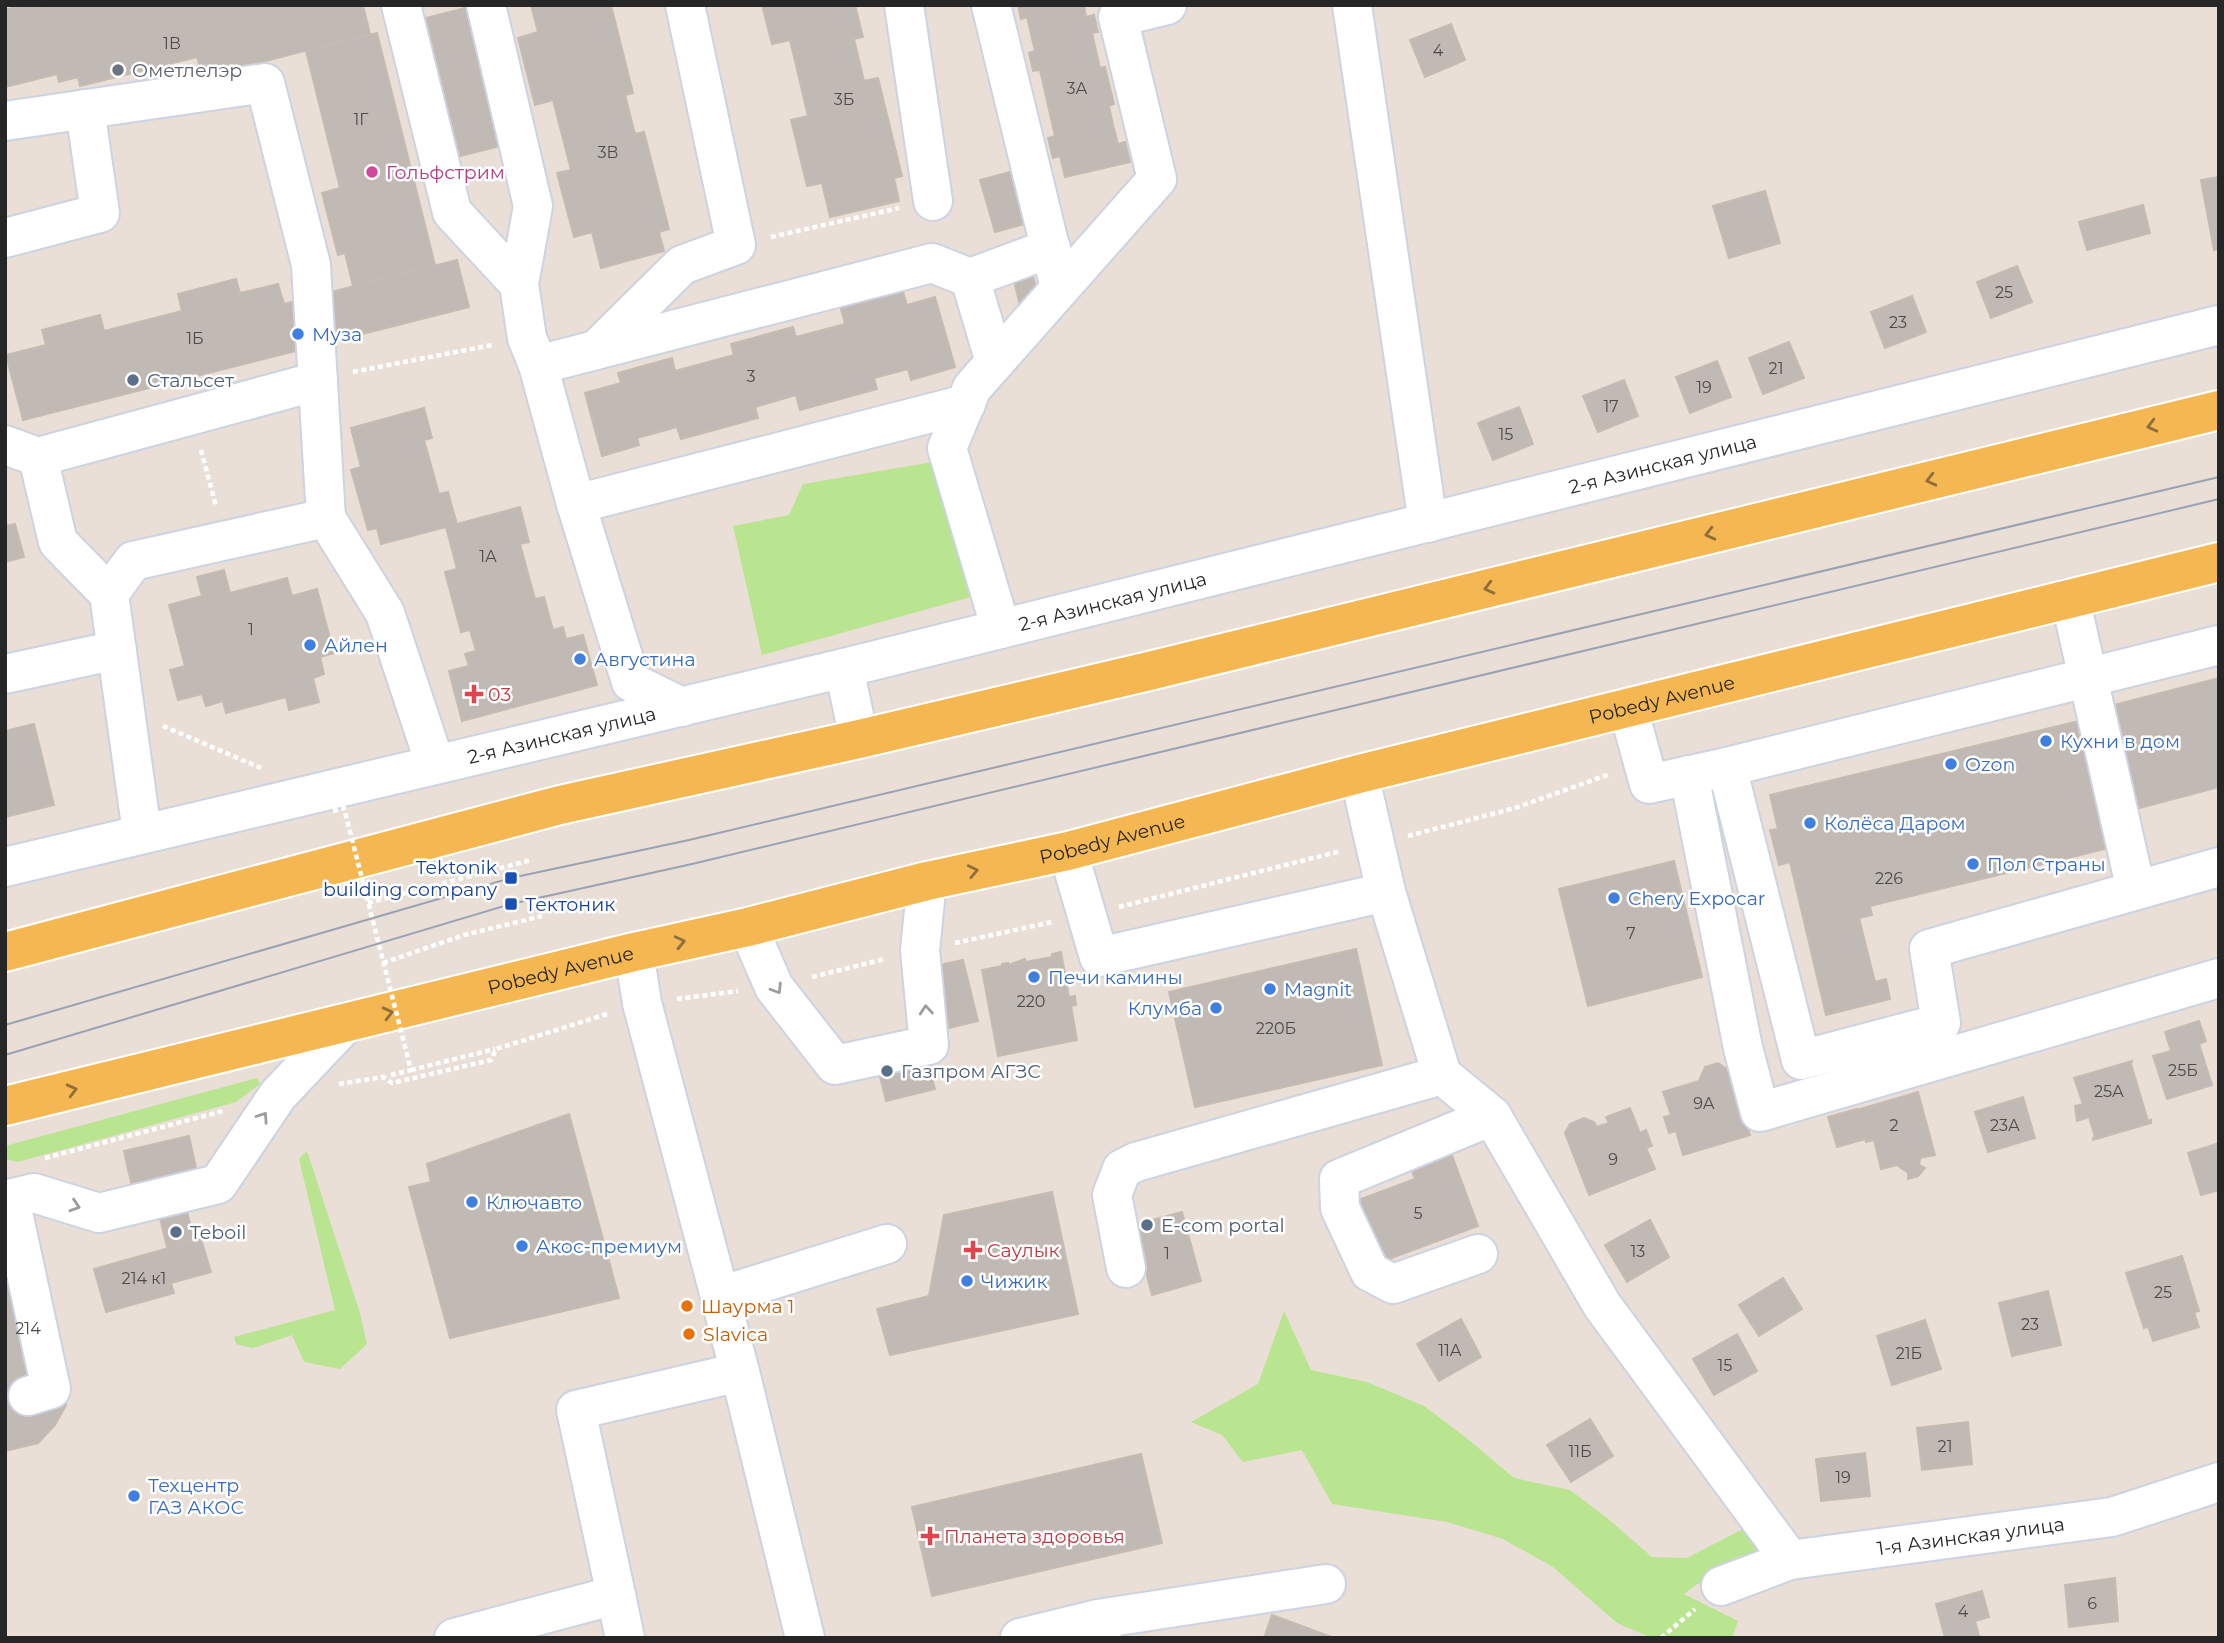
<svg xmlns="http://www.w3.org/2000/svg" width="2224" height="1643" font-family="Montserrat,sans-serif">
<rect width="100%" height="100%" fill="#eadfd7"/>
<g fill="#b9e490">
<path d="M933,462l38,135 -209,58 -29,-129 56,-11 14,-31z"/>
<path d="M257,1078l3,6 -24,18 -218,60 -13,-3v-13z"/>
<path d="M307,1151l53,162 7,31 -27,25 -36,-7 -12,-27 -39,13 -17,-4 -2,-7 101,-27 -36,-151z"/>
<path d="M1284,1311l27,59 56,12 57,24 45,34 45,38 56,12 37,28 45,39 35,1 60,-31 15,28 -26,21 -39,8 -13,10 54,27 -6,17h-80l-35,-15 -64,-56 -50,-28 -56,-17 -115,-18 -30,-54 -59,12 -21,-27 -31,-13 67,-38z"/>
</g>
<g fill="#c1b9b4" stroke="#c5bbb1" stroke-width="2">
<path d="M23,5h18v2l9,-2h313l7,29 -135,35 -2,-6 -32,8 -4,-14 -117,29 -2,-9 -19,5 -2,-8 -52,13v-77z"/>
<path d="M531,5h80l22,88 -8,2 10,39 9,-2 25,97 -10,3 5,19 -63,17 -9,-36 -18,5 -17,-64 14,-3 -18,-70 -18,5 -17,-67 20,-6z"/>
<path d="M762,5h93l8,32 -9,2 10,42 14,-3 24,98 -8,2 5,23 -69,16 -8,-34 -15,3 -16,-66 17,-4 -18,-76 -18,4z"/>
<path d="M1018,5h66l2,12 8,-2 4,17 -6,1 8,35 5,-1 9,37 -5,2 4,19 5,19 7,-2 5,20 -65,15 -5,-21 -7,2 -5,-20 7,-2 -15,-66 -7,1 -4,-18 6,-2 -8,-34 -6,2z"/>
<path d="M469,7l35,138 -44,11 -34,-138z"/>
<path d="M1451,24l14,36 -40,17 -15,-37z"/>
<path d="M377,33l58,232 -82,21 -8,-33 -7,2 -16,-62 18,-5 -34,-137z"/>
<path d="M1010,172l14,52 -29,8 -15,-52z"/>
<path d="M2219,177v72l-5,1 -13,-70z"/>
<path d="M1765,191l15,52 -51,15 -16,-52z"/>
<path d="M2143,205l7,28 -63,17 -8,-28z"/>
<path d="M457,260l12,47 -446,113 -17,-65 40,-10 -4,-15 58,-15 4,16 78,-20 -4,-17 58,-15 4,14 38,-9 6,20z"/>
<path d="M2017,266l15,36 -41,16 -14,-36z"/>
<path d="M1032,272l7,29 -19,5 -7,-30z"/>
<path d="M903,292l4,13 28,-8 20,70 -44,13 -3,-11 -34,9 3,11 -77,21 -4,-15 -41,12 3,11 -77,21 -4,-12 -40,11 2,7 -37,11 -17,-63 36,-10 -3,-10 54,-15 3,13 59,-16 -3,-11 62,-17 3,10 49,-13 -4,-15z"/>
<path d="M1912,296l14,36 -41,16 -14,-36z"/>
<path d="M1789,342l15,36 -41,16 -14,-36z"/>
<path d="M1717,361l14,36 -41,16 -14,-36z"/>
<path d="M1624,380l14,36 -40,16 -15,-36z"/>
<path d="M1519,407l14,37 -40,16 -15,-37z"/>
<path d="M424,408l8,30 -8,2 15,54 9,-2 9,32 63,-17 9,35 -9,2 15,55 9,-2 9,33 10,-3 3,12 17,-4 14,50 -135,36 -13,-50 20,-5 -4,-12 11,-3 -6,-21 -9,2 -16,-60 12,-3 -11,-42 -65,17 -4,-16 -9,2 -17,-60 10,-3 -10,-39z"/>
<path d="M5,518l2,8 8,-2 9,33 -19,5z"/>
<path d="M224,570l6,23 57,-15 5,18 25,-7 17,64 -14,4 4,17 -11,4 6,24 -30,8 -3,-13 -60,16 -3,-12 -17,5 -4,-12 -24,6 -8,-30 15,-4 -16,-61 33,-9 -5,-19z"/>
<path d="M2219,678v109l-87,23 -26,-103z"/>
<path d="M2079,721l30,127 -239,58 2,9 -13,3 16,64 11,-3 4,20 -64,16 -36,-153 -11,3 -9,-35 8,-1 -8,-34z"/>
<path d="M34,724l20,81 -49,12v-86z"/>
<path d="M1674,861l28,116 -114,29 -29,-117z"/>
<path d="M1356,949l26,116 -187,42 -26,-115z"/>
<path d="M1061,952l8,45 6,-1 1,9 -5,1 6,34 -79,16 -16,-86 20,-4v-2l6,-1v2l17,-6v3l27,-5v-3z"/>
<path d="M963,960l15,61 -29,7 -15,-62z"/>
<path d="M2199,1021l7,20 -7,3 13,41 -45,14 -14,-43 18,-5 -6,-19z"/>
<path d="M926,1056l9,33 -49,12 -8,-33z"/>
<path d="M2132,1061l-1,3 17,57 3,-1v3l-58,17v-2l2,-1 -6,-20 -12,4 -2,-15 8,-2 -9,-26z"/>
<path d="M1718,1063l12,8 20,64 -67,20 -7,-24 -7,2 -5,-16 7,-2 -8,-23 36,-11 6,-14z"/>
<path d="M1918,1092l17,63 -15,3 -1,7 6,3 -7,8 -10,3v-6l-11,-8 -16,4 -7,-29 -8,2 -9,-32z"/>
<path d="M2023,1097l12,41 -47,14 -13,-40z"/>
<path d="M1630,1108l10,25 6,-3 6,16 -6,2 9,21 -66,26 -24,-62 5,-9 14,-6 10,4 3,5 12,-4 -3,-6z"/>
<path d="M1857,1109l8,30 -28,8 -9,-30z"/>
<path d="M569,1114l50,184 -169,40 -41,-151 22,-5 -4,-18z"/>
<path d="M189,1136l15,68 -18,3 8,33 -27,7 -8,-33 -20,4 -15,-67z"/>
<path d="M1446,1139l32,87 -97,36 -23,-62 57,-21 -9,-25z"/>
<path d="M2219,1143v47l-18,5 -13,-42z"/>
<path d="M1052,1192l26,122 -188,41 -13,-46 52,-13 15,-81z"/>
<path d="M1182,1212l19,69 -49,14 -18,-70z"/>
<path d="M1650,1220l19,37 -42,25 -22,-37z"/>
<path d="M201,1239l10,33 -40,11 3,10 -68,19 -12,-43z"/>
<path d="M35,1245l31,160 -11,20 -17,18 -33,8v-199z"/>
<path d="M2182,1256l17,55 -5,1 5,15 -46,14 -5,-15 -4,2 -18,-55z"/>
<path d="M1783,1278l19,31 -43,27 -20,-31z"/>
<path d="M2048,1291l13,54 -49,11 -13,-53z"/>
<path d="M1461,1319l20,38 -42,24 -22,-37z"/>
<path d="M1925,1320l16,49 -49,16 -15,-49z"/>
<path d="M1737,1334l20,37 -43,24 -21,-36z"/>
<path d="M1590,1419l23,37 -42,26 -24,-37z"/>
<path d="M1968,1422l4,42 -50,6 -5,-42z"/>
<path d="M1865,1453l5,43 -49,5 -5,-42z"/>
<path d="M1141,1454l21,89 -230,53 -20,-89z"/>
<path d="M2115,1578l3,43 -49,6 -4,-42z"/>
<path d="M1982,1591l7,26 -14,4 4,15 -34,2 -9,-34z"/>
<path d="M1272,1615l62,23h-70z"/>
</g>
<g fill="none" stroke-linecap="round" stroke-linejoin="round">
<g stroke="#ccd3e1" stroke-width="42">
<g id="minor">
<path d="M401,5l51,207 67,72"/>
<path d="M486,5l47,201 -14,78 8,54 11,27 38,139"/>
<path d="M904,5l29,196"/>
<path d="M991,5l69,283"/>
<path d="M1352,5l76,518"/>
<path d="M5,121l260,-38 46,182 15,253 -193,43 -24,33 33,239"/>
<path d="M5,238l95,-25 -15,-104"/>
<path d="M970,278l81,-30"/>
<path d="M596,350l86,-85 54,-20 -51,-240"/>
<path d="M538,365l394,-102 38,15 25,84"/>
<path d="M5,445l33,12 20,85 51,52"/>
<path d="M38,457l280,-76"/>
<path d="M326,518l59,95 50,151"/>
<path d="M2070,598l66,292"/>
<path d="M1001,629l-54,-181 25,-60 185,-209 -39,-162 49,-12"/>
<path d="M844,668l15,71"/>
<path d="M5,674l112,-24"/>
<path d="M682,707l-51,-25 -55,-178 390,-100"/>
<path d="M1628,708l21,76 78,-17 492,-122"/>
<path d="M1727,767l74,293 140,-37 -12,-74 290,-82"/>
<path d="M1689,775l54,273 17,64 459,-134"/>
<path d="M1068,851l31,106 287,-65"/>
<path id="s1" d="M5,867l839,-199 1375,-343"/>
<path d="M748,927l26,60 61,78 94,-20 -9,-95 7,-69"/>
<path d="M634,952l8,51 98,369 65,266"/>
<path d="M1442,1075l50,41 110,189 188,255"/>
<path d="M10,1199l41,190 -23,7"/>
<path d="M5,1200l29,-7 65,20 119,-29 60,-89 69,-73"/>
<path d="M1478,1254l-85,30 -23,-12 -30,-64 -1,-29 153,-63"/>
<path d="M1126,1268l-14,-73 10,-26 14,-7 306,-87 -56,-183 -27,-118"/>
<path d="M720,1296l167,-52"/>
<path id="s2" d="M1721,1586l69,-26 322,-43 107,-35"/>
<path d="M616,1595l9,43"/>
<path d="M1098,1619l228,-35"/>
<path d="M454,1638l162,-43 -40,-185 164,-38"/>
<path d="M1020,1638l78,-19 4,19"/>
</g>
</g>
<g stroke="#fff" stroke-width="42">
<g id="major">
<path d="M5,952l555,-147 299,-66 286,-67 1074,-262"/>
<path id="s3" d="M5,1106l629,-154 114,-25 179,-46 141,-30 291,-77 860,-212"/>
</g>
</g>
<g stroke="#fff" stroke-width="4.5" stroke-dasharray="5 3.5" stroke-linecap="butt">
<path d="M771,237l128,-29"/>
<path d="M353,372l139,-27"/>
<path d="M201,450l15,56"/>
<path d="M163,726l98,42"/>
<path d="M1408,836l107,-28 95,-34"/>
<path d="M368,903l163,-43"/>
<path d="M1119,907l222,-56"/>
<path d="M955,943l97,-21"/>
<path d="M383,963l81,-28 78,-19"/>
<path d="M812,977l73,-18"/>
<path d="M677,999l61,-8"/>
<path d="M411,1070l84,-21"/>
<path d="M339,1084l44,-7 9,6 99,-23 5,-11 111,-35"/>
<path d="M45,1158l178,-47"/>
<path d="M1661,1638l34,-29"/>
</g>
<use href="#minor" stroke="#fff" stroke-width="38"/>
<use href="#major" stroke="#f5b751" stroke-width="38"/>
<g stroke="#9aa1b2" stroke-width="2">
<path d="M5,1025l506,-147 178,-38 1530,-363"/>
<path d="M5,1055l506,-151 181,-40 1527,-365"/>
</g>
<path stroke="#fff" stroke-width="4.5" stroke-dasharray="5 3.5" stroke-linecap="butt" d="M333,811l11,-3 67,262 -20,5"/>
</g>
<defs><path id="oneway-chevron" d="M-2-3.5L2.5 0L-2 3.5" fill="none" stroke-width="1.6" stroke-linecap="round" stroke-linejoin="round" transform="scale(1.75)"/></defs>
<g stroke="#8e6e3c">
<use href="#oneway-chevron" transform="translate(2152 426) rotate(166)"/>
<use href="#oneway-chevron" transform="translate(1931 480) rotate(166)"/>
<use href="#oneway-chevron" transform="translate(1710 534) rotate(166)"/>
<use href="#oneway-chevron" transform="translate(1489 588) rotate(166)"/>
<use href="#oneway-chevron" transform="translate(973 871) rotate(-12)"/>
<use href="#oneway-chevron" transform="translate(680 942) rotate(-13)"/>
<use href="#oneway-chevron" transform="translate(388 1013) rotate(-14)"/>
<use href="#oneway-chevron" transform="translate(72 1090) rotate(-14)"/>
</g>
<g stroke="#9d9d9d">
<use href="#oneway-chevron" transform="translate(777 989) rotate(58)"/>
<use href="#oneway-chevron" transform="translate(926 1010) rotate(-95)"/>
<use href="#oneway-chevron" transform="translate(263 1117) rotate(-56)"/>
<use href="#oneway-chevron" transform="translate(75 1206) rotate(18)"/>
</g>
<circle fill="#6b7280" stroke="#fff" stroke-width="2.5" cx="118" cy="70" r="7"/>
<circle fill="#d1479c" stroke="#fff" stroke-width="2.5" cx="372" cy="172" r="7"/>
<g fill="#3f7fe0" stroke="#fff" stroke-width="2.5">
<circle cx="298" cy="334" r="7"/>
<circle cx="310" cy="645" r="7"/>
<circle cx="580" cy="659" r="7"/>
<circle cx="2046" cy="741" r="7"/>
<circle cx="1951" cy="764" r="7"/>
<circle cx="1810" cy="823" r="7"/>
<circle cx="1973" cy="864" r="7"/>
<circle cx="1614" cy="898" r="7"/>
<circle cx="1034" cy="977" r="7"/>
<circle cx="1270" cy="989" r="7"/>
<circle cx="1216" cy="1008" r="7"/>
<circle cx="472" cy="1202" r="7"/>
<circle cx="522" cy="1246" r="7"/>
<circle cx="967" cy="1281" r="7"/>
<circle cx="134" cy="1496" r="7"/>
</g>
<g fill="#5c6f8a" stroke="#fff" stroke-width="2.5">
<circle cx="133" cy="380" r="7"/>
<circle cx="887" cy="1071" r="7"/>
<circle cx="1147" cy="1225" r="7"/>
<circle cx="176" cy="1232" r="7"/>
</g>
<g fill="#e0444e" stroke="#fff" stroke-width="2.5">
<path d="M470.5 683.5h7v7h7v7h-7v7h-7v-7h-7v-7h7z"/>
<path d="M969.5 1239.5h7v7h7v7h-7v7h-7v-7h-7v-7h7z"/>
<path d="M926.5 1525.5h7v7h7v7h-7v7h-7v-7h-7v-7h7z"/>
</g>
<g fill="#1a4fb4" stroke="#fff" stroke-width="2.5">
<rect x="504" y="871" width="14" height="14" rx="3.5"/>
<rect x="504" y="897" width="14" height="14" rx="3.5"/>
</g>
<g fill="#e8710a" stroke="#fff" stroke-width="2.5">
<circle cx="687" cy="1306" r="7"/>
<circle cx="689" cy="1334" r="7"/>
</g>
<g text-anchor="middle" stroke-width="5" stroke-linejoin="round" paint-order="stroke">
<g font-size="16" fill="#4d4b4a">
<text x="172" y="49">1В</text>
<text x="1438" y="56">4</text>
<text x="1077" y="94">3А</text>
<text x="844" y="105">3Б</text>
<text x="361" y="125">1Г</text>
<text x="608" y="158">3В</text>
<text x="2004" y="298">25</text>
<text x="1898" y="328">23</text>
<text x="195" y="344">1Б</text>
<text x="1776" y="374">21</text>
<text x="751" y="382">3</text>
<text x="1704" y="393">19</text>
<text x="1611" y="412">17</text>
<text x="1506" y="440">15</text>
<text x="488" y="562">1А</text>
<text x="251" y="635">1</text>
<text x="1889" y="884">226</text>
<text x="1631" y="939">7</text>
<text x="1031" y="1007">220</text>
<text x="1276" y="1034">220Б</text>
<text x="2183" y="1076">25Б</text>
<text x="2109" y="1097">25А</text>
<text x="1704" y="1109">9А</text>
<text x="1894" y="1131">2</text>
<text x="2005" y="1131">23А</text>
<text x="1613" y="1165">9</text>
<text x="1418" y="1219">5</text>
<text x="1638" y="1257">13</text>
<text x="1167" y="1259">1</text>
<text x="144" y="1284">214 к1</text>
<text x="2163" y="1298">25</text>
<text x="2030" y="1330">23</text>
<text x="28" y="1334">214</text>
<text x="1450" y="1356">11А</text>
<text x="1909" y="1359">21Б</text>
<text x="1725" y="1371">15</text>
<text x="1945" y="1452">21</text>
<text x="1580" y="1457">11Б</text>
<text x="1843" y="1483">19</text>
<text x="2092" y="1609">6</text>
<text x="1963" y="1617">4</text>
</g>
<g font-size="19" fill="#5b616d" stroke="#fff" text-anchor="start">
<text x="132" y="77">Ометлелэр</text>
</g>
<g font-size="19" fill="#b23c85" stroke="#fff" text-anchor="start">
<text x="386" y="179">Гольфстрим</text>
</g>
<g font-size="19" fill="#366cbe" stroke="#fff" text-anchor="start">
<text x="312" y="341">Муза</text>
<text x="324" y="652">Айлен</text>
<text x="594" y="666">Августина</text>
<text x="2060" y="748">Кухни в дом</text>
<text x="1965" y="771">Ozon</text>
<text x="1824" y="830">Колёса Даром</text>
<text x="1987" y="871">Пол Страны</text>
<text x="1628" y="905">Chery Expocar</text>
<text x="1048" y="984">Печи камины</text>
<text x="1284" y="996">Magnit</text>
<text x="1202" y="1015" text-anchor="end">Клумба</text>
<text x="486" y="1209">Ключавто</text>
<text x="536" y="1253">Акос-премиум</text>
<text x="981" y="1288">Чижик</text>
<text x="148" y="1492">Техцентр<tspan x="148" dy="22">ГАЗ АКОС</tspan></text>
</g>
<g font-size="19" fill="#4e5e75" stroke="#fff" text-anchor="start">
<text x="147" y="387">Стальсет</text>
<text x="901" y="1078">Газпром АГЗС</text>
<text x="1161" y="1232">E-com portal</text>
<text x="190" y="1239">Teboil</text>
</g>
<g font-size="19" fill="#262626" stroke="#fff">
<text dy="7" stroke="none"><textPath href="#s1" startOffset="1706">2-я Азинская улица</textPath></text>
<text dy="7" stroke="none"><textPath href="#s1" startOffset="1139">2-я Азинская улица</textPath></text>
<text dy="7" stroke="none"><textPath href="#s3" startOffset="1706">Pobedy Avenue</textPath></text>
<text dy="7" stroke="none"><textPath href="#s1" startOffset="572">2-я Азинская улица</textPath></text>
<text dy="7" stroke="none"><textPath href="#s3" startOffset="1139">Pobedy Avenue</textPath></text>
<text dy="7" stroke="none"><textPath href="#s3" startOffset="572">Pobedy Avenue</textPath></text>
<text dy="7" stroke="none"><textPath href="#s2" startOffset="256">1-я Азинская улица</textPath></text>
</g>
<g font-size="19" fill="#be3a42" stroke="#fff" text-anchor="start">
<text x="488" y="701">03</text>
<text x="987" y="1257">Саулык</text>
<text x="944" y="1543">Планета здоровья</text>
</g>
<g font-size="19" fill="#164399" stroke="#fff" text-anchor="end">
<text x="497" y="874">Tektonik<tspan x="497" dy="22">building company</tspan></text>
<text x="525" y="911" text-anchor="start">Тектоник</text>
</g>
<g font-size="19" fill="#c56008" stroke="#fff" text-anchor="start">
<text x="701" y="1313">Шаурма 1</text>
<text x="703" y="1341">Slavica</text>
</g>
</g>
<rect width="2224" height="1643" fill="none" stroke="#262626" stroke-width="14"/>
</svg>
